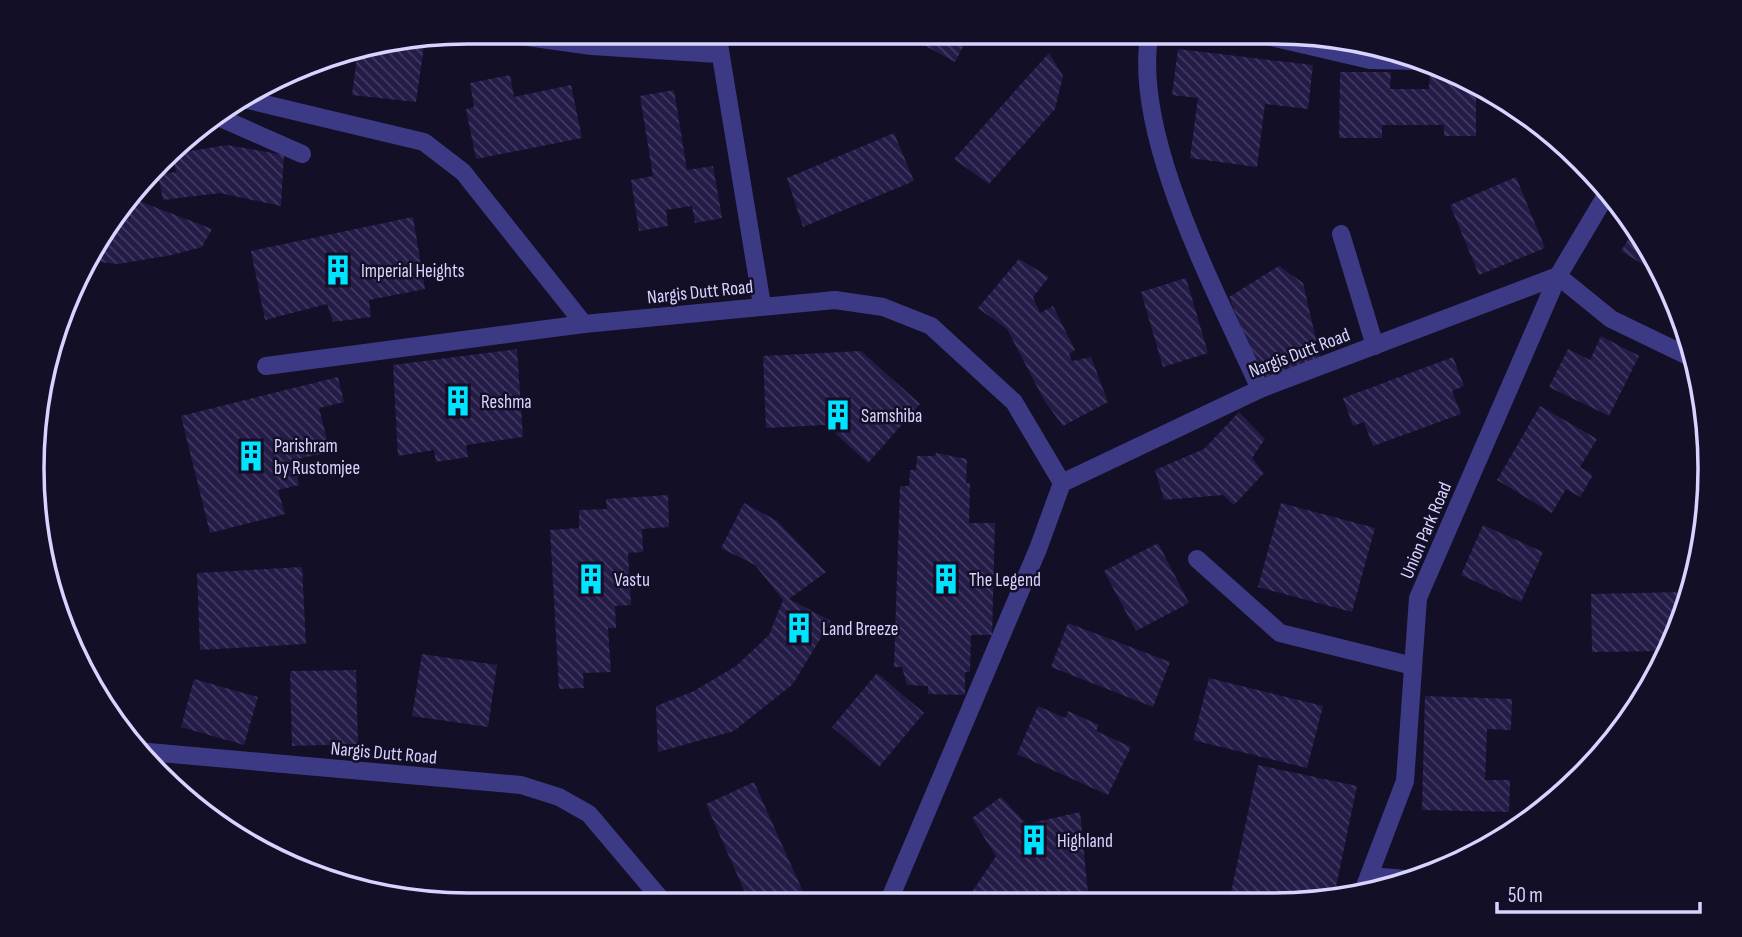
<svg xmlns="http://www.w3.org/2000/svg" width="1742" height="937" font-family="'Sofia Sans Condensed',sans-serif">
<defs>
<pattern id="building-back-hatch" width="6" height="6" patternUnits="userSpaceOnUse" patternTransform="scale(1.75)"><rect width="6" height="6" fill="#241b47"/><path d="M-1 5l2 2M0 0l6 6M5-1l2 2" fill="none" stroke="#433b63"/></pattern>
</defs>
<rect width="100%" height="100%" fill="#130f26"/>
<g fill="url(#building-back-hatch)">
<path d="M926,32h45l-16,30 -35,-19z"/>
<path d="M425,39l-9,63 -64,-7 6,-45z"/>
<path d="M1178,49l135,16 -5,44 -43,-5 -8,63 -67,-9 8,-60 -26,-3z"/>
<path d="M1049,53l14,23 -8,33 -66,75 -35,-25z"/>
<path d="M1430,70h14l32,13v53h-32v-11h-62v13h-43l1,-66h51l-1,17h39z"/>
<path d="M510,75l4,22 57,-12 11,53 -106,21 -10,-50 8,-2 -4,-24z"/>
<path d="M674,90l13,80 26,-4 9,52 -27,5 -3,-17 -26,4 2,16 -29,5 -8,-51 22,-4 -13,-80z"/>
<path d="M894,133l20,48 -111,46 -16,-49z"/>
<path d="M227,145l57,10 -3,51 -61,-13 -57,7 -5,-26 18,-2 -3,-18z"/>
<path d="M1516,177l29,71 -66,27 -29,-70z"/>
<path d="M131,198l81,31 -10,18 -30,8 -54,9 -29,-3 16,-35z"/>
<path d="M413,217l12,72 -56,11 2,17 -38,5 -6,-18 -62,16 -14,-69z"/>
<path d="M1634,230l17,35 3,6 -33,-20z"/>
<path d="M1019,259l30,18 -16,20 7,16 13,-7 22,44 -6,4 3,7 19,-4 17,45 -45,24 -19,-26 -37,-71 -29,-21z"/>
<path d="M1279,266l24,17 18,78 -59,19 -33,-83z"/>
<path d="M1186,278l22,75 -45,14 -22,-75z"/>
<path d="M1601,336l38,20 -30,60 -60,-29 19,-38 22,11z"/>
<path d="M517,349l6,88 -57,8 2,12 -32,5 -2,-12 -36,6 -5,-91z"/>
<path d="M861,351l59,53 -52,59 -42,-38 -60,3 -3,-72z"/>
<path d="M1453,357l11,29 -12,5 9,23 -88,32 -9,-24 -11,4 -10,-28z"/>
<path d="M338,377l6,25 -25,6 11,44 -37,8 6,25 -21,5 7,24 -75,19 -29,-117z"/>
<path d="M1540,406l57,33 -17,28 13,8 -13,22 -14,-8 -14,24 -55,-33z"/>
<path d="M1239,412l26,27 -13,19 12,15 -30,32 -11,-10 -59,5 -9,-30 49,-21z"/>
<path d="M936,453l31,6 -1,25 4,-2 -1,41h26l-3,112h-21l-1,37h-5v23l-37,-1v-8l-21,-1 -5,-18h-8l6,-181h9l1,-16h6l1,-14h18z"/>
<path d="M668,495l1,32 -27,2 1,23 -15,1 3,52 -16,1 1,22h-8l3,44 -28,1 1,15 -25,1 -9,-159 29,-2v-18l28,-1 -1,-10z"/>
<path d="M744,503l33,18 49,51 -37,27 42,22 -38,63 -59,47 -76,21 -2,-46 38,-15 42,-25 33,-31 14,-35 -28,-35 -34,-17z"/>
<path d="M1281,503l94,25 -23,84 -94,-25z"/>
<path d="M1483,525l60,27 -22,50 -60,-27z"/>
<path d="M1158,543l31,60 -53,28 -32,-60z"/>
<path d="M302,567l4,77 -106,6 -3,-77z"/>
<path d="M1684,592l-20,59 -72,1 -1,-58z"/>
<path d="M62,623l16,5 -6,19 -7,-11z"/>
<path d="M1068,623l102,39 -17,45 -102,-40z"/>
<path d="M422,654l75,11 -9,62 -76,-11z"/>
<path d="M356,670l2,74 -66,2 -2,-75z"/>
<path d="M877,673l47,40 -45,54 -47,-40z"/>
<path d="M1209,678l114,28 -16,62 -114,-28z"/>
<path d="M194,679l64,18 -14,48 -63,-18z"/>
<path d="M1425,696l87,3 -1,31 -24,-1 -2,51h25l-1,32 -87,-2z"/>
<path d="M1038,706l27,12 3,-7 31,14 -3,6 35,16 -23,48 -91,-41z"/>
<path d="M1258,765l99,21 -24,115 -104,1z"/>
<path d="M754,782l54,121 -58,1 -44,-100z"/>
<path d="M1001,797l26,27 53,-12 8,82 -50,9h-51l-15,-11 24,-36 -24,-38z"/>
<path d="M475,899l41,3v2h-43z"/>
</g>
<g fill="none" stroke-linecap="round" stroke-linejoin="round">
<g stroke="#3d3a85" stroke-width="18">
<path d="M491,32l101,14 126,8"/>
<path d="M717,32l45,273"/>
<path d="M1150,32c-20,101 68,263 110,357"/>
<path d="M1250,32l120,28 51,1"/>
<path d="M244,99l180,43 39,30 121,152"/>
<path d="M214,115l88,39"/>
<path d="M1341,234l34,112"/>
<path d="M1558,276l53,43 85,41"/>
<path d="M266,366l318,-42 251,-24 48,7 48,19 83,76 48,81"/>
<path d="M1197,559l83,74 133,33"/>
<path d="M137,751l384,34 38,12 30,17 76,90"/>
<path d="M1369,876l49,4"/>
<path d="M1362,894l43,-113 13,-183 140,-322 50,-84"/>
<path d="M888,903l150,-354 24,-66 198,-94 298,-113"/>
</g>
</g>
<defs>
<g id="building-bare" transform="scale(2.415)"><path d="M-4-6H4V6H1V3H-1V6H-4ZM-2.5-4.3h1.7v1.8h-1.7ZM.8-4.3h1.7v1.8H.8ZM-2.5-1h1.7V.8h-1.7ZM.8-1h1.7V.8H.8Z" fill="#00e5ff" stroke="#130f26" stroke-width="2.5" paint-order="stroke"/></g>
</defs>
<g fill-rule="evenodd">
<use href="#building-bare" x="338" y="270"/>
<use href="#building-bare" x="458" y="401"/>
<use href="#building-bare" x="838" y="415"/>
<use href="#building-bare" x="251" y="456"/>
<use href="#building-bare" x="591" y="579"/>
<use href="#building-bare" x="946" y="579"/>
<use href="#building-bare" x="799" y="628"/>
<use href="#building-bare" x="1034" y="840"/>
</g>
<g text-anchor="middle" stroke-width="5" stroke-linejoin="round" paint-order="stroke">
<g font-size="19" fill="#d9d4ff" stroke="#130f26" text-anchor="start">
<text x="361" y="277">Imperial Heights</text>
<text x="481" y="408">Reshma</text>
<text x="861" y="422">Samshiba</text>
<text x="274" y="452">Parishram<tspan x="274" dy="22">by Rustomjee</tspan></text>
<text x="614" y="586">Vastu</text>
<text x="969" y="586">The Legend</text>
<text x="822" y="635">Land Breeze</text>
<text x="1057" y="847">Highland</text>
</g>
<g font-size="19" fill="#d9d4ff" stroke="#130f26">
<text transform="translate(700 291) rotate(-6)" y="7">Nargis Dutt Road</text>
<text transform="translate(1299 352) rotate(-21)" y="7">Nargis Dutt Road</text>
<text transform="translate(1425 530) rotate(-67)" y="7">Union Park Road</text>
<text transform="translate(384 752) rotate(5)" y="7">Nargis Dutt Road</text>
</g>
</g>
<path d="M0 0H1742V937H0ZM468 44H1274A424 424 0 0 1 1698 468V469A424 424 0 0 1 1274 893H468A424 424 0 0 1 44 469V468A424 424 0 0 1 468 44Z" fill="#130f26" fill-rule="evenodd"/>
<path fill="none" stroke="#d9d4ff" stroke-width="3.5" d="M468 44H1274A424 424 0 0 1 1698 468V469A424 424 0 0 1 1274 893H468A424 424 0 0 1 44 469V468A424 424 0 0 1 468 44Z"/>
<path d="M1497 902v10h203v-10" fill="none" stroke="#d9d4ff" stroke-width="3.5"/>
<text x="1508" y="902" font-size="21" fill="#d9d4ff" stroke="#130f26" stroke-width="5" paint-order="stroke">50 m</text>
</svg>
